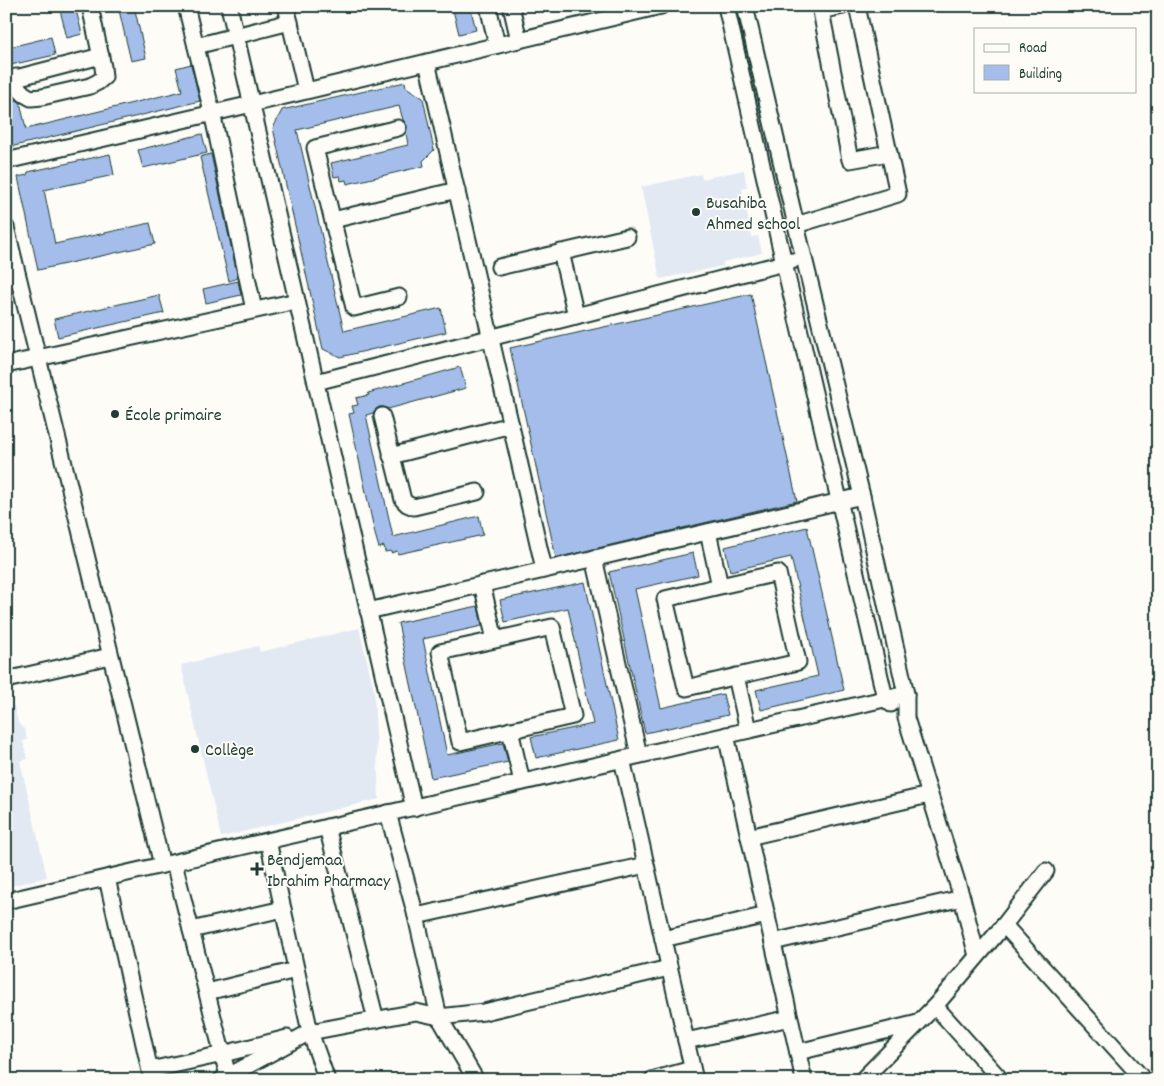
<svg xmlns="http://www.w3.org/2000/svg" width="1164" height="1086" font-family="Dekko,sans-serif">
<rect width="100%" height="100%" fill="#fdfcf7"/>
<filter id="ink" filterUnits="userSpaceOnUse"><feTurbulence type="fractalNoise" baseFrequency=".02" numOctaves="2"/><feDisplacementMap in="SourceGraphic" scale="10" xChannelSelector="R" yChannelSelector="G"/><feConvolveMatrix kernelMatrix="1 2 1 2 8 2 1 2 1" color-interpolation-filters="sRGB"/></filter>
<g filter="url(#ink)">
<g fill="#e2e9f3">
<path d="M744,170l3,17 -5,2 10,48 6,-1 4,17 -39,9v4l-63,13 -19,-92 60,-13 1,5z"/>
<path d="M359,628l15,62 5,109 -158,38 -40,-172 77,-19 2,6z"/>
<path d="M14,706l4,17 7,7 2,10 -4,1 4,18 -7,2 27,116 -41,10v-179z"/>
</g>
<g fill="#a4bdea" stroke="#1f3d34">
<path d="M59,6h16l7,28 -15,4z"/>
<path d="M118,6h16l12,52 -15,3z"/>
<path d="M452,6h18l6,24 -17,4z"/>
<path d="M51,37l4,18 -49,11v-18z"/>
<path d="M191,64l9,37 -190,46 -4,-14v-30l11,-3 3,2 6,27 156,-38 -6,-23z"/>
<path d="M405,82l1,5 17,11 11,52 -11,11 1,5 -77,18 -1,-4 -5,1 -1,-5 -6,1 -3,-14 77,-18 -2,-12 1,-7 -2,-4 -2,-2 -4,-14 -102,24 47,201 97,-23 5,24 -106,25 -17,-8 -50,-221 9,-18z"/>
<path d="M202,134l5,19 -64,15 -5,-18z"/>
<path d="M110,154l4,21 -70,15 11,54 95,-21 5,21 -117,26 -20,-93 9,-2 1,-3z"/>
<path d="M211,154l27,124 -9,3 -29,-124z"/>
<path d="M238,281l3,14 -35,8 -3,-14z"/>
<path d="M751,294l46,207 -241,57 -46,-210z"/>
<path d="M159,295l5,18 -106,24 -4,-18z"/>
<path d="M460,367l6,21 -78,21 -4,-2h-5l-4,3 -2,3 -7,2 27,122 86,-21 4,19 -85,19 -1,-3 -6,2v-2l-6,1 -1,-6 -5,2 -4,-14 -26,-120 5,-1 -2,-7 6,-1 -2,-7 13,-3 -1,-2z"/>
<path d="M807,527l37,163 -83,20 -5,-20 62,-14 -27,-119 -61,14 -5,-24z"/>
<path d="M693,553l5,22 -63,14 26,119 62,-14 5,21 -83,18 -36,-161z"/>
<path d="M585,582l34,158 -83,18 -5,-21 62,-13 -25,-116 -63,14 -5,-22z"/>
<path d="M478,606l4,20 -59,13 24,116 56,-12 5,19 -77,16 -33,-155z"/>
</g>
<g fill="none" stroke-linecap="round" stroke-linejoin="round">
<g stroke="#1f3d34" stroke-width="19">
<g id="minor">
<path d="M186,6l26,106 42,198"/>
<path d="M229,6l185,802"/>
<path d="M286,6l20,84"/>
<path d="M488,6l9,39"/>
<path d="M511,6l8,34"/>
<path d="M726,6l58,257 101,435 6,6"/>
<path d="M745,6l51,219 66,271 44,198v24l56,180 15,58"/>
<path d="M843,6l-22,5 29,149 39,-7"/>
<path d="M196,46l94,-24"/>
<path d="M427,62l117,507"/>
<path d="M16,77l2,11 6,6 7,4 11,-1 48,-11 8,-4 6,-5 -1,-10 -13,-61"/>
<path d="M8,80l93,-24"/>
<path d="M398,128l-83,20 39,160 45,-11"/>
<path d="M6,161l246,-57 409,-98"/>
<path d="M333,220l124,-30"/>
<path d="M796,225l102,-31 -41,-188"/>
<path d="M6,227l156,638"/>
<path d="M561,252l15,64"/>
<path d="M499,267l128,-30"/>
<path d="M6,365l291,-64"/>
<path d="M316,382l476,-121"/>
<path d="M382,416l21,84 4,4 7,3 63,-15"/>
<path d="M391,456l120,-31"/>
<path d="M708,532l12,54 58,-13 20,89 -112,26 -21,-89 55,-13"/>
<path d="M594,558l45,197"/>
<path d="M482,584l13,56 57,-13 21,89 -113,26 -20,-90 55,-12"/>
<path d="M368,611l494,-115"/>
<path d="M736,676l12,54"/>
<path d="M6,680l104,-24"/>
<path d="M510,730l12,52"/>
<path d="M726,735l78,345"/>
<path d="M622,759l73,321"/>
<path d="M388,813l28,103 23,101 37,63"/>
<path d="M327,827l49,193"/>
<path d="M749,837l180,-42"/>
<path d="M268,841l42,191 17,48"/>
<path d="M174,863l54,213"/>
<path d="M107,878l45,202"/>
<path d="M6,901l900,-207"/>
<path d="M416,916l230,-51"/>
<path d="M1004,925l140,155"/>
<path d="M191,930l92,-21"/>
<path d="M663,939l104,-24"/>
<path d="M773,942l189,-44"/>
<path d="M207,992l89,-22"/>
<path d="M935,1006l66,74"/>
<path d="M686,1041l104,-23"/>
<path d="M798,1052l120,-29"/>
<path d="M150,1070l73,-16 64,-16"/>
<path d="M221,1080l89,-48 106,-20 23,5 45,-5 185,-44"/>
<path d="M652,1080l40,-11"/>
<path d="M862,1080l73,-74 69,-81 42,-54"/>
</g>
</g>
<use href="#minor" stroke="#fdfcf7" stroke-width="15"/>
</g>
</g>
<g fill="#1f3d34" stroke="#fdfcf7" stroke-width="2">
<circle cx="696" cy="212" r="5"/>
<circle cx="115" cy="414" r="5"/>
<circle cx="195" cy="749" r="5"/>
<path d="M254.5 861.5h5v5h5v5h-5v5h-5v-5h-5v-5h5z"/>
</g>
<g text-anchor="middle" stroke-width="4" stroke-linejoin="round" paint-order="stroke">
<g font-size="18" fill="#1f3d34" stroke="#fdfcf7" text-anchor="start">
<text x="706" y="208">Busahiba<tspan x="706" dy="21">Ahmed school</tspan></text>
<text x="125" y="420">École primaire</text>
<text x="205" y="755">Collège</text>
<text x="267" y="865">Bendjemaa<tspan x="267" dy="21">Ibrahim Pharmacy</tspan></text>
</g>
</g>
<rect width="1164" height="1086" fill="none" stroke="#fdfcf7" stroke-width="25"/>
<rect x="12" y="12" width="1139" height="1061" fill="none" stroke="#1f3d34" stroke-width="2" filter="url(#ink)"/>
<rect x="974" y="28" width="162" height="65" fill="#fdfcf7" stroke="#a4b0a9"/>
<rect x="984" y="44" width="25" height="8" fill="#fdfcf7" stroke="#a4b0a9"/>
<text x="1019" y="52" font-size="15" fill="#1f3d34">Road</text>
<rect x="984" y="65" width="25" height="15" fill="#a4bdea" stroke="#a4b0a9"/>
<text x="1019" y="78" font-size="15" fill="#1f3d34">Building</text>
</svg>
